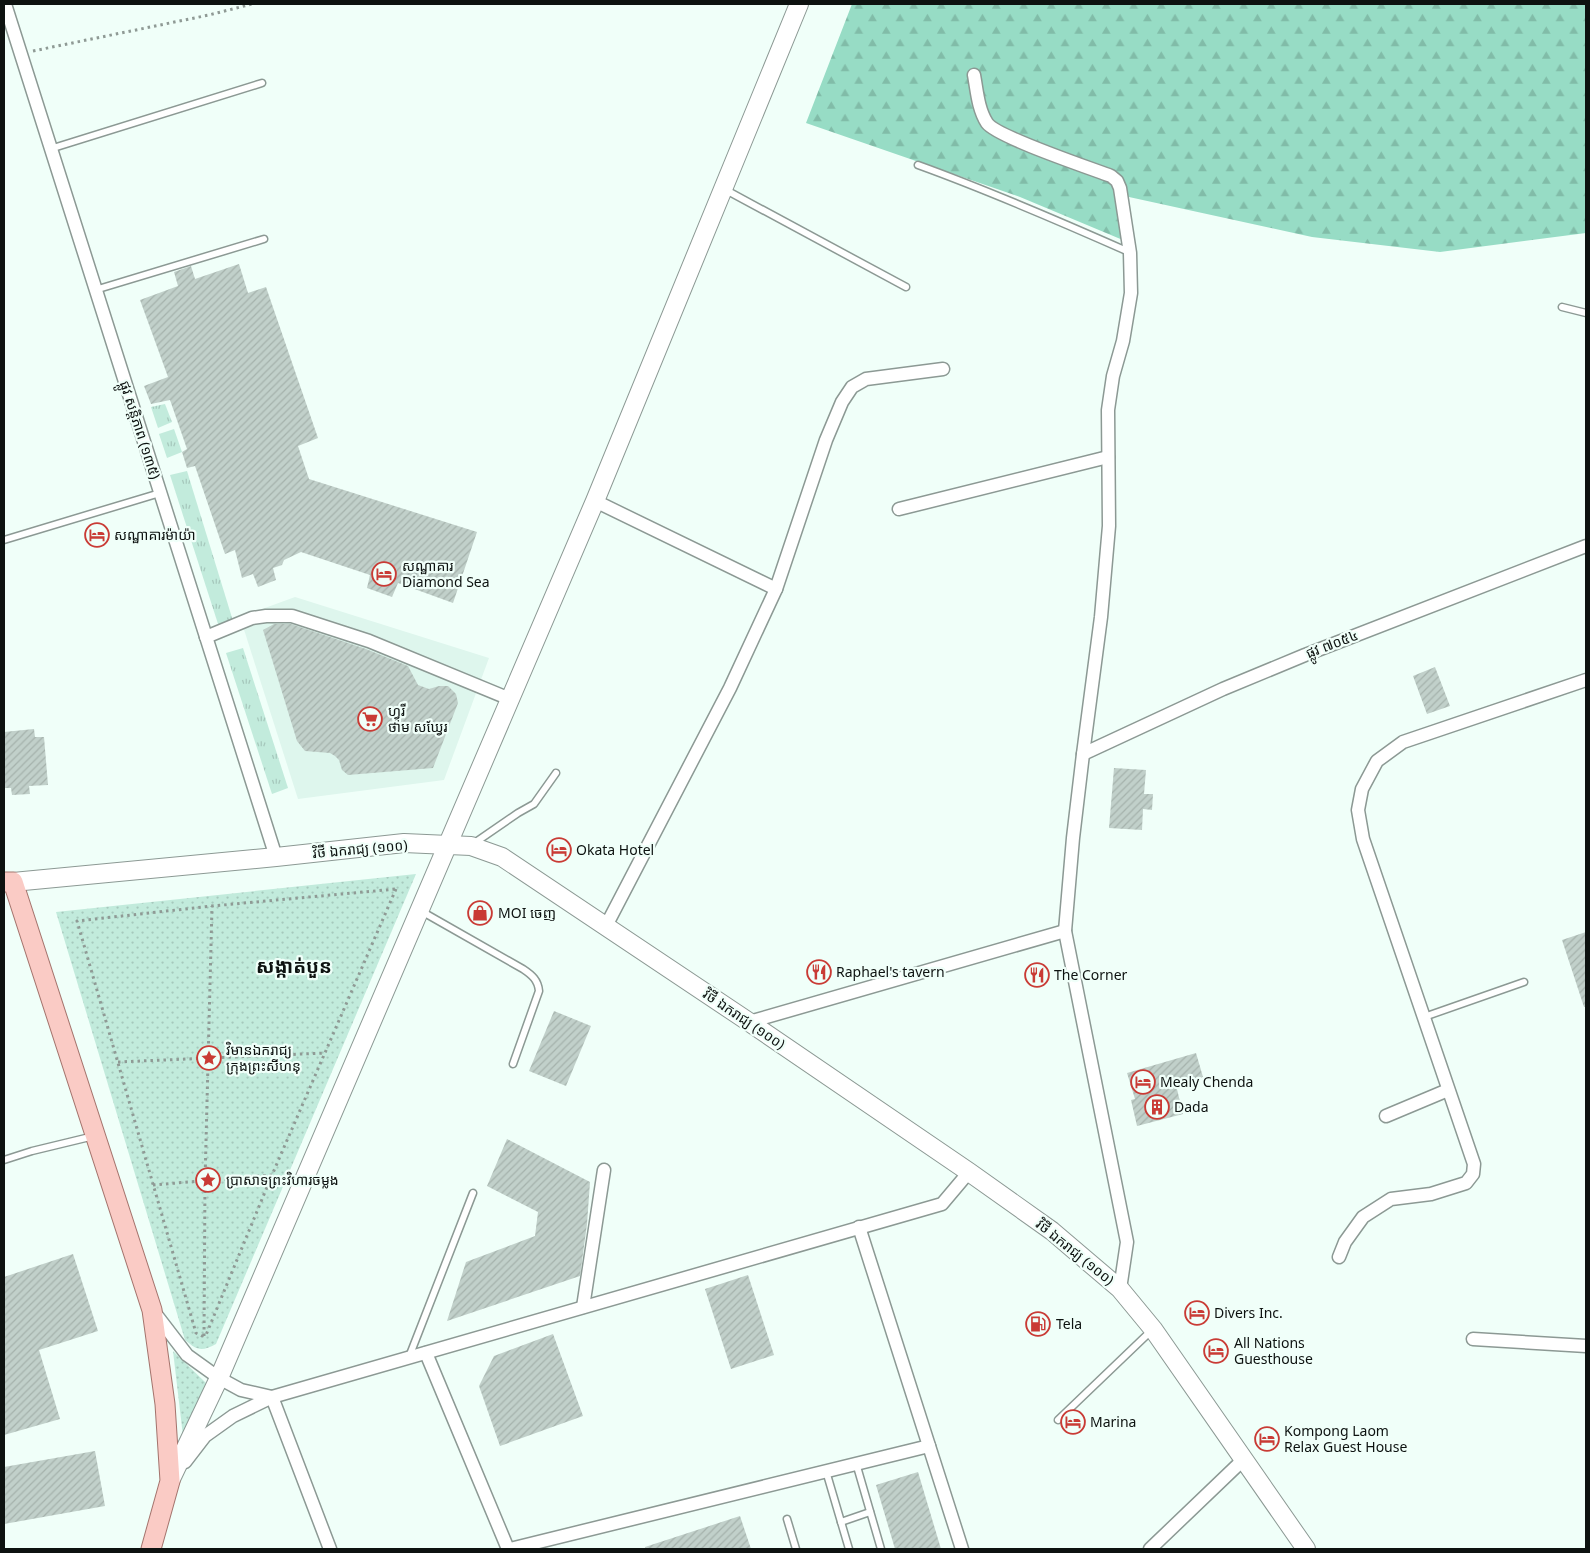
<svg xmlns="http://www.w3.org/2000/svg" width="1590" height="1553" font-family="Georgia,'Noto Sans Khmer',serif">
<defs>
<pattern id="grass-tufts" width="24" height="20" patternUnits="userSpaceOnUse" patternTransform="scale(1.25)"><rect width="24" height="20" fill="#c2ebdc"/><path d="M3 7l-1-3M5 7V3M7 7l1-3M15 17l-1-3M17 17v-4M19 17l1-3" fill="none" stroke="#a6c8bc"/></pattern>
<pattern id="forest-firs" width="22" height="20" patternUnits="userSpaceOnUse" patternTransform="scale(1.25)"><rect width="22" height="20" fill="#97dcc5"/><path d="M5 1l3.5 6h-7zM16 11l3.5 6h-7z" fill="#81bca8"/></pattern>
<pattern id="park-dots" width="8" height="8" patternUnits="userSpaceOnUse" patternTransform="scale(1.25)"><rect width="8" height="8" fill="#c2ebdc"/><path d="M2 2h.1M6 6h.1" fill="none" stroke="#a6c8bc" stroke-width="1.8" stroke-linecap="round"/></pattern>
<pattern id="building-hatch" width="6" height="6" patternUnits="userSpaceOnUse" patternTransform="scale(1.25)"><rect width="6" height="6" fill="#c1d0ca"/><path d="M-1 1l2-2M0 6l6-6M5 7l2-2" fill="none" stroke="#a5b2ac"/></pattern>
</defs>
<rect width="100%" height="100%" fill="#f0fff9"/>
<path fill="#def6ed" d="M295,597l194,61 -45,122 -146,19 -58,-182z"/>
<g fill="url(#grass-tufts)">
<path d="M165,404l7,18 -14,6 -7,-21z"/>
<path d="M174,429l8,23 -15,6 -8,-24z"/>
<path d="M187,471l46,150 -14,6 -49,-152z"/>
<path d="M243,648l45,140 -16,6 -46,-141z"/>
</g>
<path fill="url(#forest-firs)" d="M852,4h734v229l-146,19 -128,-15 -183,-40 1,46 -110,-46 -214,-74z"/>
<g fill="url(#park-dots)">
<path d="M416,874l-200,470c-15,8 -19,6 -31,-4l-129,-428z"/>
<path d="M173,1351l33,32 -23,53z"/>
</g>
<g fill="url(#building-hatch)">
<path d="M239,264l9,29 18,-6 52,151 -20,8 11,33 168,53 -24,71 -55,-20 -6,14 -25,-9 3,-13 -69,-23 -17,8 -2,5 -9,3 3,12 -18,7 -5,-13 -11,4 -7,-28 -10,4 -30,-88 -8,2 -5,-16 5,-3 -17,-49 -19,4 -7,-18 24,-9 -28,-77 38,-14 -4,-14 17,-6 4,13z"/>
<path d="M274,624h17l75,25 42,17 10,19 11,4 10,-3h9l8,8 2,9 -25,65 -85,7 -6,-5 -3,-10 -4,-4 -5,-3 -25,-2 -8,-10 -34,-111z"/>
<path d="M1435,667l15,39 -23,8 -14,-38z"/>
<path d="M34,729l1,8h9l4,48 -19,1 1,8 -18,1 -1,-7h-7v-56z"/>
<path d="M1114,768l32,2 -2,24h9l-1,16 -9,-1 -1,21 -33,-2z"/>
<path d="M1586,932v75h-2l-22,-67z"/>
<path d="M554,1011l37,15 -25,60 -37,-15z"/>
<path d="M1196,1053l7,24 -27,8 7,29 -46,12 -6,-26 4,-1 -8,-26z"/>
<path d="M507,1139l83,43 -3,42 -7,52 -133,45 19,-59 69,-26 3,-24 -51,-26z"/>
<path d="M73,1254l25,77 -59,19 21,69 -56,16v-158z"/>
<path d="M748,1275l26,80 -43,14 -26,-80z"/>
<path d="M553,1334l30,82 -83,30 -21,-60 15,-30z"/>
<path d="M95,1451l10,55 -101,18v-57z"/>
<path d="M918,1472l23,77h-46l-19,-64z"/>
<path d="M740,1516l11,33h-106v-2z"/>
</g>
<g fill="none" stroke-linecap="round" stroke-linejoin="round">
<g stroke="#8c9994" stroke-width="9">
<g id="lane">
<path d="M50,149l212,-66"/>
<path d="M918,165c72,26 141,56 211,87"/>
<path d="M724,189l182,98"/>
<path d="M95,290l169,-51"/>
<path d="M1562,307l24,6"/>
<path d="M4,540l156,-47"/>
<path d="M473,844l45,-31 16,-9 22,-31"/>
<path d="M421,911l102,58c9,6 15,11 16,22l-26,73"/>
<path d="M1424,1017l100,-35"/>
<path d="M4,1160l28,-9 62,-15"/>
<path d="M409,1357l64,-164"/>
<path d="M1058,1420l94,-90"/>
<path d="M856,1463l25,86"/>
<path d="M826,1471l23,78"/>
<path d="M787,1519l9,30"/>
<path d="M841,1522l29,-10"/>
</g>
</g>
<g stroke="#8c9994" stroke-width="15">
<g id="street">
<path d="M5,4l271,853"/>
<path d="M974,75c3,16 4,34 13,48 10,14 103,45 124,53l6,5 3,7 10,65 1,40 -8,48 -10,35 -5,34 1,116 -8,91 -18,137 -10,84 -8,93 62,311 -7,47"/>
<path d="M595,501l181,88"/>
<path d="M899,509l209,-52"/>
<path d="M206,637l46,-19 14,-2h26l77,25 141,58"/>
<path d="M1083,754l140,-65 82,-34 281,-109"/>
<path d="M606,926l124,-238 46,-99 50,-149 16,-38 10,-15 14,-8 77,-10"/>
<path d="M749,1022l316,-91"/>
<path d="M1386,1116l62,-26"/>
<path d="M859,1227l103,322"/>
<path d="M1339,1257l6,-15 18,-25 28,-18 40,-5 35,-11 7,-9 1,-10 -111,-325 -5,-29 4,-21 15,-28 26,-19 183,-62"/>
<path d="M583,1307l21,-137"/>
<path d="M154,1312l33,43 32,23 22,12 31,7 58,152"/>
<path d="M1473,1339l113,7"/>
<path d="M426,1353l82,196"/>
<path d="M185,1462l20,-26 28,-20 39,-19 670,-193 27,-32"/>
<path d="M510,1549l419,-103"/>
<path d="M1150,1549l94,-90"/>
</g>
</g>
<g stroke="#8c9994" stroke-width="20">
<g id="secondary">
<path d="M13,882l263,-25 128,-14 67,3 31,11 247,165 220,150 83,59 68,58 33,40 153,220"/>
<path d="M170,1481l49,-103 376,-877 204,-497"/>
</g>
</g>
<g stroke="#a4746d" stroke-width="21">
<path id="primary" d="M4,882h9l139,428 13,94 5,77 -19,68"/>
</g>
<g stroke="#8f9a95" stroke-width="3" stroke-dasharray="2.5 4" stroke-linecap="butt">
<path d="M33,51l176,-36 43,-11"/>
<path d="M396,889l-124,286 -66,160 -4,1 -6,-3 -119,-412 135,-15z"/>
<path d="M118,1062l207,-9"/>
<path d="M153,1185l119,-10"/>
<path d="M204,1336l1,-155 7,-275"/>
</g>
<use href="#lane" stroke="#fff" stroke-width="6"/>
<use href="#street" stroke="#fff" stroke-width="12"/>
<use href="#secondary" stroke="#fff" stroke-width="18"/>
<use href="#primary" stroke="#facbc5" stroke-width="19"/>
</g>
<defs>
<g id="hotel-ring" transform="scale(1.25)"><circle r="9.5" fill="#f0fff9" stroke="#c93b35" stroke-width="1.5"/><path d="M-6-4.5h1.5V1H6V5H4.5V3h-9V5H-6ZM-4 0a1.8 1.8 0 1 1 3.6 0ZM.5 0V-2.5h3Q6-2.5 6 0Z" fill="#c93b35"/></g>
<g id="supermarket-ring" transform="scale(1.25)"><circle r="9.5" fill="#f0fff9" stroke="#c93b35" stroke-width="1.5"/><path d="M-6-5.5h2.5l.6 2H6L4.5 2H-2.5L-4.4-4H-6ZM-1.5 3.2a1.3 1.3 0 1 0 .1 0ZM3 3.2a1.3 1.3 0 1 0 .1 0Z" fill="#c93b35"/></g>
<g id="shop-ring" transform="scale(1.25)"><circle r="9.5" fill="#f0fff9" stroke="#c93b35" stroke-width="1.5"/><path d="M-5-2.5h2.3a2.7 3.5 0 0 1 5.4 0H5L5.5 6h-11ZM-1.5-2.5h3a1.5 2.3 0 0 0-3 0Z" fill="#c93b35"/></g>
<g id="restaurant-ring" transform="scale(1.25)"><circle r="9.5" fill="#f0fff9" stroke="#c93b35" stroke-width="1.5"/><path d="M-5-6h1v4h1v-4h1v4h1v-4h1v5L-1.5 .5V6h-2V.5L-5-1ZM5-6V6H3V1.5H1.5Q1.5-4 5-6Z" fill="#c93b35"/></g>
<g id="sight-ring" transform="scale(1.25)"><circle r="9.5" fill="#f0fff9" stroke="#c93b35" stroke-width="1.5"/><path d="M0-6L1.8-2.2L6-1.7L2.9 1.2L3.7 5.4L0 3.3L-3.7 5.4L-2.9 1.2L-6-1.7L-1.8-2.2Z" fill="#c93b35"/></g>
<g id="building-ring" transform="scale(1.25)"><circle r="9.5" fill="#f0fff9" stroke="#c93b35" stroke-width="1.5"/><path d="M-4-6H4V6H1V3H-1V6H-4ZM-2.5-4.3h1.7v1.8h-1.7ZM.8-4.3h1.7v1.8H.8ZM-2.5-1h1.7V.8h-1.7ZM.8-1h1.7V.8H.8Z" fill="#c93b35"/></g>
<g id="fuel-ring" transform="scale(1.25)"><circle r="9.5" fill="#f0fff9" stroke="#c93b35" stroke-width="1.5"/><path d="M-5.5-6h7V0h2V4h1.3V-2.5L3-4.5l.8-.8L6-3V5H2.5V1h-1V6h-7ZM-4.2-4.7v3.2H.2V-4.7Z" fill="#c93b35"/></g>
</defs>
<g fill-rule="evenodd">
<use href="#hotel-ring" x="97" y="535"/>
<use href="#hotel-ring" x="384" y="574"/>
<use href="#supermarket-ring" x="370" y="719"/>
<use href="#hotel-ring" x="559" y="850"/>
<use href="#shop-ring" x="480" y="913"/>
<use href="#restaurant-ring" x="819" y="972"/>
<use href="#restaurant-ring" x="1037" y="975"/>
<use href="#sight-ring" x="209" y="1058"/>
<use href="#hotel-ring" x="1143" y="1082"/>
<use href="#building-ring" x="1157" y="1107"/>
<use href="#sight-ring" x="208" y="1180"/>
<use href="#hotel-ring" x="1197" y="1313"/>
<use href="#fuel-ring" x="1038" y="1324"/>
<use href="#hotel-ring" x="1216" y="1351"/>
<use href="#hotel-ring" x="1073" y="1422"/>
<use href="#hotel-ring" x="1267" y="1439"/>
</g>
<g text-anchor="middle" stroke-width="4.5" stroke-linejoin="round" paint-order="stroke">
<g font-size="14" fill="#0d1210" stroke="#f0fff9">
<text transform="translate(140 430) rotate(72)" y="5">ផ្លូវ សន្តិភាព (១៣៥)</text>
<text transform="translate(1332 644) rotate(-21)" y="5">ផ្លូវ ៧០៥៤</text>
<text transform="translate(360 849) rotate(-5)" y="5">វិថី ឯករាជ្យ (១០០)</text>
<text transform="translate(744 1019) rotate(34)" y="5">វិថី ឯករាជ្យ (១០០)</text>
<text transform="translate(1075 1252) rotate(39)" y="5">វិថី ឯករាជ្យ (១០០)</text>
</g>
<g font-size="14" fill="#0d1210" stroke="#f0fff9" text-anchor="start">
<text x="114" y="540">សណ្ឋាគារម៉ាយ៉ា</text>
<text x="402" y="571">សណ្ឋាគារ<tspan x="402" dy="16">Diamond Sea</tspan></text>
<text x="388" y="716">ហ្វូរី<tspan x="388" dy="16">ថាម សឃ្វែរ</tspan></text>
<text x="576" y="855">Okata Hotel</text>
<text x="498" y="918">MOI ចេញ</text>
<text x="836" y="977">Raphael's tavern</text>
<text x="1054" y="980">The Corner</text>
<text x="226" y="1055">វិមានឯករាជ្យ<tspan x="226" dy="16">ក្រុងព្រះសីហនុ</tspan></text>
<text x="1160" y="1087">Mealy Chenda</text>
<text x="1174" y="1112">Dada</text>
<text x="226" y="1185">ប្រាសាទព្រះវិហារចម្លង</text>
<text x="1214" y="1318">Divers Inc.</text>
<text x="1056" y="1329">Tela</text>
<text x="1234" y="1348">All Nations<tspan x="1234" dy="16">Guesthouse</tspan></text>
<text x="1090" y="1427">Marina</text>
<text x="1284" y="1436">Kompong Laom<tspan x="1284" dy="16">Relax Guest House</tspan></text>
</g>
<g font-size="19" font-weight="bold" fill="#0d1210" stroke="#f0fff9">
<text x="294" y="973">សង្កាត់បួន</text>
</g>
</g>
<rect width="1590" height="1553" fill="none" stroke="#0d1210" stroke-width="10"/>
</svg>
